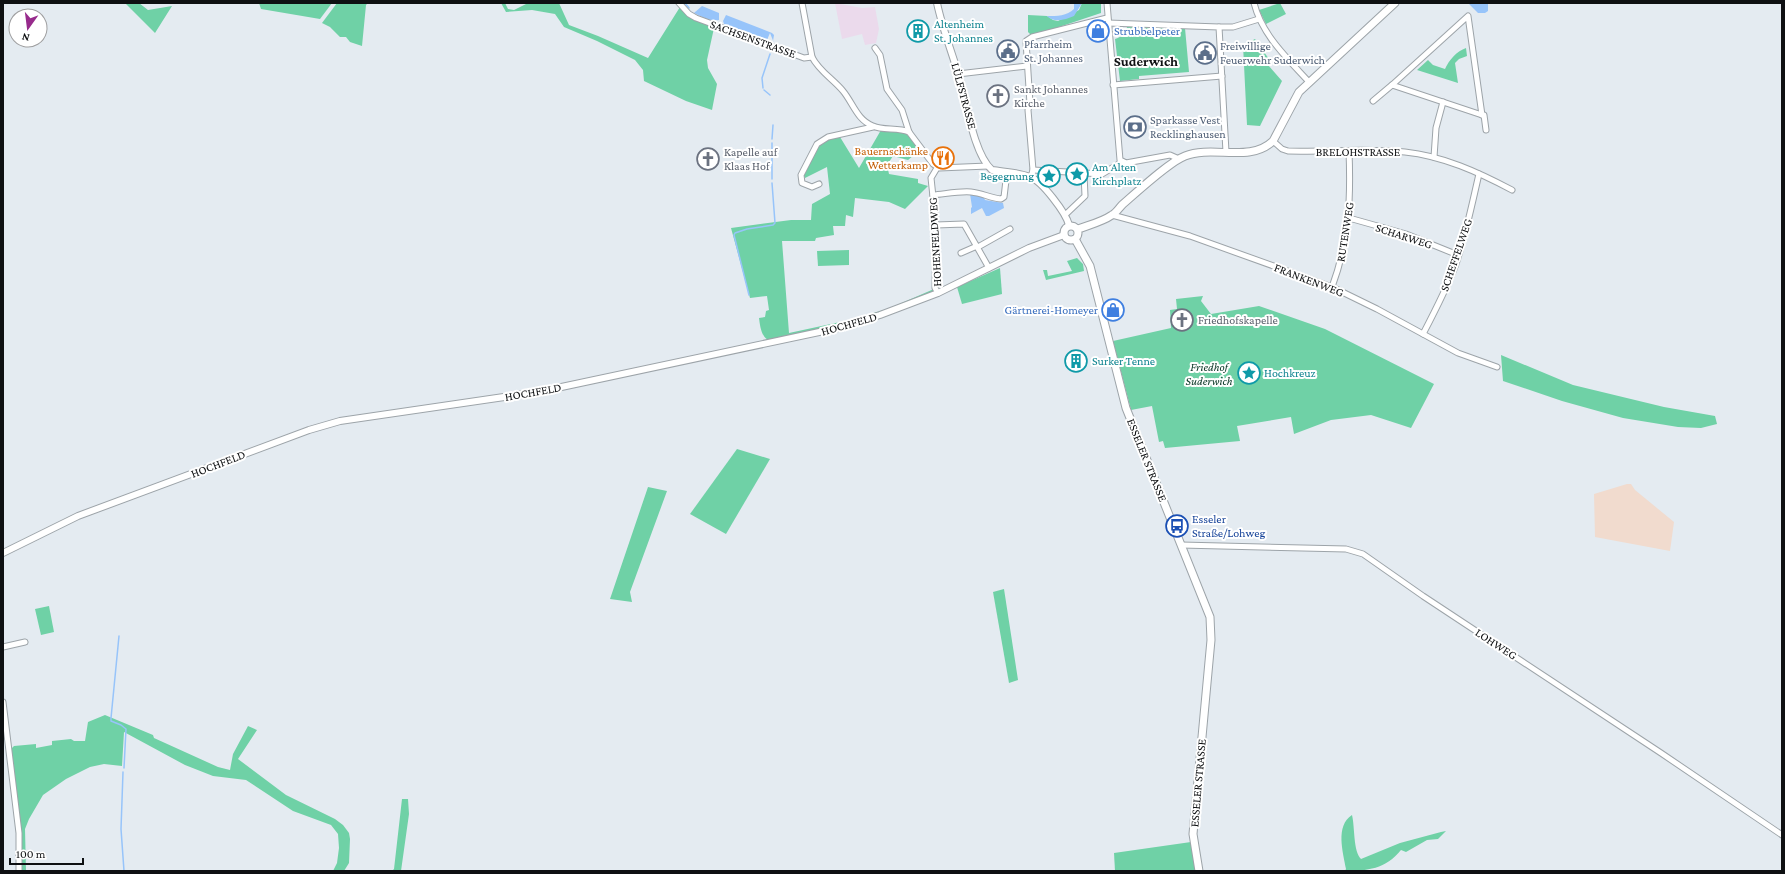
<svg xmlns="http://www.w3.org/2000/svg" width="1785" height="874" font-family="'Crimson Pro',serif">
<rect width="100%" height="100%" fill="#e4ebf1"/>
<path fill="#f1dbce" d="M1627,484h4l4,6 39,32 -4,29 -75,-14 -1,-43z"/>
<path fill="#ebdaec" d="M835,3l27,5 13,-1 4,22 -3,14 -11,2 -3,-11 -20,5z"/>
<g fill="#6fd1a6">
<path d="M125,3h14l9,7 24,-4 -17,27z"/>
<path d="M259,3h73l-12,16 -59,-10z"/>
<path d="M337,3h31l-2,2 -4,41 -12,-4 -4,-5h-6l-10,-10 -8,-4z"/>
<path d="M501,3h4l3,6 6,1 14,-7h31l10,22 29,11 50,22 32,-51 18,14 16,7 -7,32 1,8 9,16 -5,26 -26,-9 -42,-20 -1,-11 -8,-10 -38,-19 -33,-14 -9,-13 -23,-4 -26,2z"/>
<path d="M1082,3h19v10l-69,23 -4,-4v-17l19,1 6,4 5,1 21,-11z"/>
<path d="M1280,3l6,11 -20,10 -7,-14z"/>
<path d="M1127,27l58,1 4,44 -50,4v3l-19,2 -5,-42c6,-2 11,-5 12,-12z"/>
<path d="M1255,39l16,23 -3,3 14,16 -22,45 -13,-1 -4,-80z"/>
<path d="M1466,48l1,8 -8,3 -4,4 3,20 -41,-13 11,-10 5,5 12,4c4,-9 12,-18 21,-21z"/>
<path d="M881,130c25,1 24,0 39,20l-12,10 -15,-4 -6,9 2,9 29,5v4l10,3 -23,23 -16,-7 -34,-4 -2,19 -7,-2 -1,11h-12l1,9 -18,3 -1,3h-33l7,92 65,-14 36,-11 44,-19 -1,3 -94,35 -71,13c-7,-4 -8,-15 -9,-22l6,-1 1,-6 3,-1 -2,-14 -17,2 -19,-70 60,-8h20l1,-16 18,-10 -3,-27 -22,11 -2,-4c9,-18 14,-35 37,-37l19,31z"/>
<path d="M849,250v15l-31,1 -1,-15z"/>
<path d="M1077,258l6,6 1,7 -38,9 -3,-10h4l1,6 24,-5 -5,-10z"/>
<path d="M1000,268l2,26 -40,10 -5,-17z"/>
<path d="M1203,296l-2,5 10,13 48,-8 66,23 109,55 -23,44 -40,-13 -40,5 -37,14 -3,-17 -54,9 3,15 -75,7 -2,-7 -4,1 -7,-36 -21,4 -18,-69 58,-13 -1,-18 7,-1 -1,-10z"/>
<path d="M1501,355l72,30 91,22 51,9 2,8 -16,4 -23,-1 -55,-9 -61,-17 -59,-20z"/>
<path d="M737,449l33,10 -44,75 -36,-20z"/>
<path d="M648,487l19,4 -37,101 2,10 -22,-3z"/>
<path d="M1004,589l14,91 -9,3 -16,-91z"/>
<path d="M49,606l5,26 -13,3 -6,-26z"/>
<path d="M105,715l48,20 1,3 64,29 12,3 3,-16 15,-28 9,4 -19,29 48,36 49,24 8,6 6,8 1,6 -1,24 -5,8h-11l4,-8 2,-15 -1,-14 -7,-9 -38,-14 -47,-31 -33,-4 -28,-11 -61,-33 -2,34 -18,-2 -14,3 -24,12 -23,16 -14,24 -4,10 1,42h-6l-10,-121 4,-4 22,-2v4l16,-3v-4l19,-2 3,2h11l3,-19z"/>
<path d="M402,799h6l1,15 -8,57h-9l2,-2z"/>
<path d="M1352,815c3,12 1,36 9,44l39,-16 41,-11 5,-1 -8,8 -11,1 -21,12 -5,-2c-15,19 -34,21 -56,21l1,-2c-3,-17 -11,-43 6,-54z"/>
<path d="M1191,842l6,29h-82l-1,-18z"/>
</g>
<g fill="#97c4fa">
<path d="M1074,3h8l-8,13c-9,4 -20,7 -27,0 10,0 20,0 27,-7z"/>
<path d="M1468,3h20v8l-3,2h-7z"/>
<path d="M702,6l17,7v7c-7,2 -17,-3 -25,-7z"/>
<path d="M726,15l46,18 2,2 -1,6 1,2 -4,-10 -3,7 -43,-16 -1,-3z"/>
<path d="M970,194l13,2 2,4 18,3 1,5 -15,8h-3l-4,-8 -11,6v-6l1,-1z"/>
</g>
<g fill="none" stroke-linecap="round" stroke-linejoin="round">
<g stroke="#97c4fa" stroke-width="1.5">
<path d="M685,3l4,5"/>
<path d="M763,88l-1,-10 8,-24"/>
<path d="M764,90l6,5"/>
<path d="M772,139l1,-14"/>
<path d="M772,179v-36"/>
<path d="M749,295l-15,-60 1,-2 12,-4 26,-4 2,-2 -3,-40"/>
<path d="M119,636l-8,82v3l10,4 5,4 -2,39"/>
<path d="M123,772l-2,57 3,42"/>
</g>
<g stroke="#9da4a9" stroke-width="7">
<g id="minor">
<path d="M679,3l10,11 7,4 108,40 8,-1"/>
<path d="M802,3l10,54c7,14 21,22 31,34 10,12 14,29 30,35 10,5 25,1 36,6"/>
<path d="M1107,3l13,157 6,3 44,-8 9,4"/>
<path d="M1254,3c8,32 33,55 55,79"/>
<path d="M1468,16l14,99 -90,-30z"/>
<path d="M1108,23l111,4 7,125"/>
<path d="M1219,27h14l26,-8"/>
<path d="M875,48l5,7 7,34 15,21 7,22 24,32 6,4 49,-2"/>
<path d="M958,74l69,-8"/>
<path d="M1113,85l109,-9"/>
<path d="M1373,101l19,-16"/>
<path d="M1482,115h2l2,15"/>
<path d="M1273,141l9,8 6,2c39,1 79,-3 117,1 38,4 73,20 107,38"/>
<path d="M1434,157l2,-29 7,-26"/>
<path d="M937,168l-6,10 5,47 -1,63 3,5"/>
<path d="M1033,170l69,4 20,-12"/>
<path d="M1031,177l2,-7 -5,-60 2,-6 -4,-63 6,-4 75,-19"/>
<path d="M819,184l-7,3 -10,-4 -1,-8 16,-31 11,-7 45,-10"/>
<path d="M933,195c12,-1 26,-4 38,-3 11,1 19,6 30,7l3,-2 3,-25"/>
<path d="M1065,215l20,-19 -1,-22"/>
<path d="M1112,215l78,21 142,51 45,22 81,44 39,14"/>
<path d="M1349,218l57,16 52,21"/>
<path d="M936,225l28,-1 25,44"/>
<path d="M978,247l32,-18"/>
<path d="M961,253l16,-7"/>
<path d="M1332,287c17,-46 19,-87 17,-136"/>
<path d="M1423,334c12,-23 24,-46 33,-70 10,-30 16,-60 23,-90"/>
<path d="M1181,545l165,4 17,5 60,42 238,157 121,82"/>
<path d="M3,647l22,-5"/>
<path d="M3,702l16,131v38"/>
</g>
</g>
<g stroke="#9da4a9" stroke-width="8">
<g id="tertiary">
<path d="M937,3c5,24 14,47 21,70 8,25 15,81 34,97 13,2 26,2 38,7 12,4 36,36 39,48"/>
<path d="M3,553l75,-37 231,-86 31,-9 198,-29 300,-64 42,-13 58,-22 91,-45 35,-13"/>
</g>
</g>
<g stroke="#9da4a9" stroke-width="9">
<g id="secondary">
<circle cx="1071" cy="233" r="7"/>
<path d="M1078,229c11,-4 24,-7 34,-14 4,-2 7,-7 10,-10 15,-13 47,-43 63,-49 28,-11 65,7 88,-15l26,-49 96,-89"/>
<path d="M1075,239l15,27 36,142 84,209 1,23 -18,194 6,37"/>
</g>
</g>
<use href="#minor" stroke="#fff" stroke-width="5"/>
<use href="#tertiary" stroke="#fff" stroke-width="6"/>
<use href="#secondary" stroke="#fff" stroke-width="7"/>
</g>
<defs>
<g id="building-ring" transform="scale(1.15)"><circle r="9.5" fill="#fff" stroke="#0f9aa8" stroke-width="1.5"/><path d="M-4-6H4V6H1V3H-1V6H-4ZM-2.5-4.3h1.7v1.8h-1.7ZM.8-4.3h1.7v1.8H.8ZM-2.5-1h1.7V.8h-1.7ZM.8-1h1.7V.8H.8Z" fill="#0f9aa8"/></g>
<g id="shop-ring" transform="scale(1.15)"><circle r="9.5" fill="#fff" stroke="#3f7fe0" stroke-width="1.5"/><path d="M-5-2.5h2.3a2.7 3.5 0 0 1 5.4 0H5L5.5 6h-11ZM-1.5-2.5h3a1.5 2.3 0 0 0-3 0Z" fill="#3f7fe0"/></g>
<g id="civic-ring" transform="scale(1.15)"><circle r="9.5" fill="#fff" stroke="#5c6f8a" stroke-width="1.5"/><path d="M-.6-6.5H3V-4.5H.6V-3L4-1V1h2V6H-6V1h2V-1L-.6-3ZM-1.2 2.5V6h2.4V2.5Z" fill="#5c6f8a"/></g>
<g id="church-ring" transform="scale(1.15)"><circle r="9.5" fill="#fff" stroke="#6b7280" stroke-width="1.5"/><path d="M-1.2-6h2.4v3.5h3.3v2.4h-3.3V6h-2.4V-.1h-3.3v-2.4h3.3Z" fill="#6b7280"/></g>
<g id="bank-ring" transform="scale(1.15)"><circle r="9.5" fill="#fff" stroke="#5c6f8a" stroke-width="1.5"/><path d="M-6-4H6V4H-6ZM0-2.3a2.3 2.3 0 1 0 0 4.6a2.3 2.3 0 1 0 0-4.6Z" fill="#5c6f8a"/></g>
<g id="restaurant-ring" transform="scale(1.15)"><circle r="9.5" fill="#fff" stroke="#e8710a" stroke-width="1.5"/><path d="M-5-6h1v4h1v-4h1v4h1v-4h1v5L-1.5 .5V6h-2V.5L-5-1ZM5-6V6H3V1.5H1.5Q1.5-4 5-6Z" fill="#e8710a"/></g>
<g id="sight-ring" transform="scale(1.15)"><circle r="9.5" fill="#fff" stroke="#0f9aa8" stroke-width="1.5"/><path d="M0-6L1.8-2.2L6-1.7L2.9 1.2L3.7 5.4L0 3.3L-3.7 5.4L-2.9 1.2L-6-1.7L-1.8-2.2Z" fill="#0f9aa8"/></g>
<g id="bus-ring" transform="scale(1.15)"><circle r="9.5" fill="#fff" stroke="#1a4fb4" stroke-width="1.5"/><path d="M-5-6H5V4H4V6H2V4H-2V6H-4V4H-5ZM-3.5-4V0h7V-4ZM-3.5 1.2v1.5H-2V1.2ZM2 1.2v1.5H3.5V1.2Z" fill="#1a4fb4"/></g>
</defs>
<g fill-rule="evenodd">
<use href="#building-ring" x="918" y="31"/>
<use href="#shop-ring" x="1098" y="31"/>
<use href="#civic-ring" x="1008" y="51"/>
<use href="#civic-ring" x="1205" y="53"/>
<use href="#church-ring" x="998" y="96"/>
<use href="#bank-ring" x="1135" y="127"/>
<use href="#restaurant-ring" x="943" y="158"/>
<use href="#church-ring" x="708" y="159"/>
<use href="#sight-ring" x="1077" y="174"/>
<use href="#sight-ring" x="1049" y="176"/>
<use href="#shop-ring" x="1113" y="310"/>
<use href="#church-ring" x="1182" y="320"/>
<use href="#building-ring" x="1076" y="361"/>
<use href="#sight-ring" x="1249" y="373"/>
<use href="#bus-ring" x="1177" y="526"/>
</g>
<g text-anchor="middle" stroke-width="4" stroke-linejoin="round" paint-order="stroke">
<g font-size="12" fill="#0d838f" stroke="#fff" text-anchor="start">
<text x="934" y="28">Altenheim<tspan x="934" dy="14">St. Johannes</tspan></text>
<text x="1092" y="171">Am Alten<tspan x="1092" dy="14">Kirchplatz</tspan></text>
<text x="1034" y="180" text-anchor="end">Begegnung</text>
<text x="1092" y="365">Surker Tenne</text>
<text x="1264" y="377">Hochkreuz</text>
</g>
<g font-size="12" fill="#366cbe" stroke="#fff" text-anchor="start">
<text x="1114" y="35">Strubbelpeter</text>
<text x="1098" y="314" text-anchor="end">Gärtnerei-Homeyer</text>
</g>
<g font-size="12" fill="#0e1012" stroke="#fff">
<text transform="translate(753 39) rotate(20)" y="4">SACHSENSTRASSE</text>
<text transform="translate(964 96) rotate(75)" y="4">LÜLFSTRASSE</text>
<text x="1358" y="156">BRELOHSTRASSE</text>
<text transform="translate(1345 232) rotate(-81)" y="4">RUTENWEG</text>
<text transform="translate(1404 236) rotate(18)" y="4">SCHARWEG</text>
<text transform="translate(935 242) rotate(-93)" y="4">HOHENFELDWEG</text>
<text transform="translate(1456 255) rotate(-71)" y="4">SCHEFFELWEG</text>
<text transform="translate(1309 280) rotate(21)" y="4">FRANKENWEG</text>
<text transform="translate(849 324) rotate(-16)" y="4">HOCHFELD</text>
<text transform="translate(533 392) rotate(-10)" y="4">HOCHFELD</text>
<text transform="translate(1147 460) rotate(68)" y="4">ESSELER STRASSE</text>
<text transform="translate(218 464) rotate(-21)" y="4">HOCHFELD</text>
<text transform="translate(1496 644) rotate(33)" y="4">LOHWEG</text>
<text transform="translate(1198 783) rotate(-85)" y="4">ESSELER STRASSE</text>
</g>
<g font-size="12" fill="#4e5e75" stroke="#fff" text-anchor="start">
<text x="1024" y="48">Pfarrheim<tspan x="1024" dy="14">St. Johannes</tspan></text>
<text x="1220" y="50">Freiwillige<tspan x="1220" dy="14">Feuerwehr Suderwich</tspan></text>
<text x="1150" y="124">Sparkasse Vest<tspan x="1150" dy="14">Recklinghausen</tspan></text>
</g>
<g font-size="12" fill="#5b616d" stroke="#fff" text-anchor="start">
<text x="1014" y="93">Sankt Johannes<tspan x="1014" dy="14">Kirche</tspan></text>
<text x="724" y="156">Kapelle auf<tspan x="724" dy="14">Klaas Hof</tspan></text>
<text x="1198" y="324">Friedhofskapelle</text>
</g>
<g font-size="12" fill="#c56008" stroke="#fff" text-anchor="end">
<text x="928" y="155">Bauernschänke<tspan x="928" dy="14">Wetterkamp</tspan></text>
</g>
<g font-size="12" font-style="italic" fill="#043221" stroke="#fff">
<text x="1209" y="371">Friedhof<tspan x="1209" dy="14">Suderwich</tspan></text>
</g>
<g font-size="12" fill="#164399" stroke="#fff" text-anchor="start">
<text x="1192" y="523">Esseler<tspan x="1192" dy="14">Straße/Lohweg</tspan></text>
</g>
<g font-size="14" font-weight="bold" fill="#0e1012" stroke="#fff">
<text x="1146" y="66">Suderwich</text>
</g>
</g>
<rect width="1785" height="874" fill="none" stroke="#0e1012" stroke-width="8"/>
<g transform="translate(28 28) rotate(194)"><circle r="19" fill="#ffffff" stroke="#9f9fa0"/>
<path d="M0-3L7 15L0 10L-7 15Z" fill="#972b8c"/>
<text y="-6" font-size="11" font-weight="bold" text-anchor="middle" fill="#0e1012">N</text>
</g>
<path d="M10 858v6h73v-6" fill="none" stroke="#0e1012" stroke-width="2"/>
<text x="16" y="858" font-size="12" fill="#0e1012" stroke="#ffffff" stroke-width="3" paint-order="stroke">100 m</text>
</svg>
